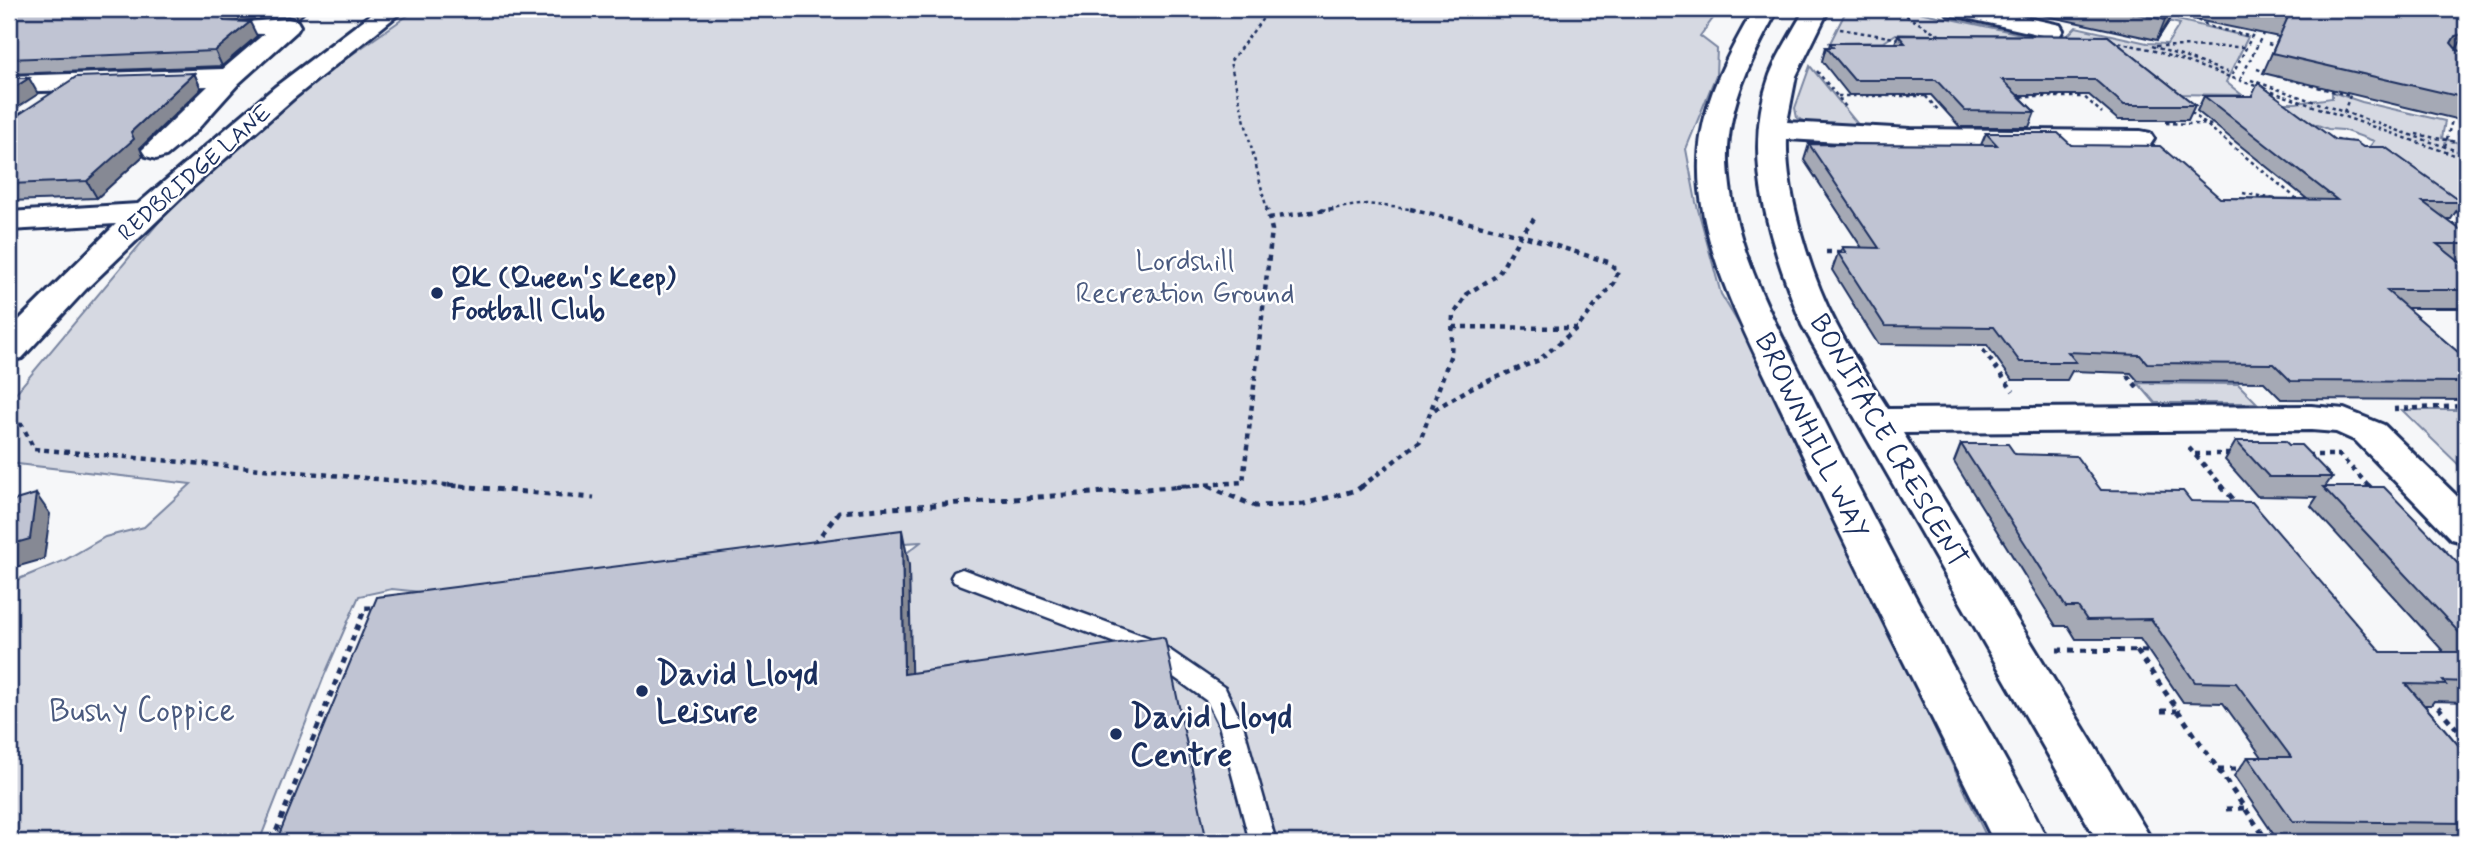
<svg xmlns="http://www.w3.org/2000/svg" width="2475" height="851" font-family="Mynerve,sans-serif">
<rect width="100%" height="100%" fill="#f6f7f9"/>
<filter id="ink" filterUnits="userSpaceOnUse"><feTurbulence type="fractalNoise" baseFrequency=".0143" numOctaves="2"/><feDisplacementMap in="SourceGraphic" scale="14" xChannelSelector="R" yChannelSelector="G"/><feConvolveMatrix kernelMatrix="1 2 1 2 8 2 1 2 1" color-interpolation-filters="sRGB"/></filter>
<g filter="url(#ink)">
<g fill="#d6d9e2" stroke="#7884a0" stroke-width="2">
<path d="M417,9h1303l-20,27 17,13 -1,26 -30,74 10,53 25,92 34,57 234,491h-1697l604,-281 25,-19 -132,8 -300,49 -97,-10 -33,7 -34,78 -66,168h-250v-259l56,-23 40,-23 39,-10 47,-43 -182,-21v-62l216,-258z"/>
<path d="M1847,9h58l130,28 -139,-3 -12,8 -54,1z"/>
<path d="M2114,9l66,6 -2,5 70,17 -22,45 16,13 -73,-1 -105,-55 12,-12 71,16 20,1 13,-20z"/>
<path d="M1810,66l51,62 -49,-4 -15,-6 -2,-10z"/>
<path d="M2332,92l30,10 83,19 -3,17 24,7v64l-7,-2 -89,-61 4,-5 -31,-11 -15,-1 -67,-26h35l36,-5z"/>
<path d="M2138,383l100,1 19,19h-102z"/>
<path d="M2402,410h64v62z"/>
</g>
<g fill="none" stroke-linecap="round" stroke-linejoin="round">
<g stroke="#1b2f5e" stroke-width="5">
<path id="lane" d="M962,569l193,71 70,48 18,37 33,117h-26l-31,-117 -12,-24 -68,-49 -185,-70 -3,-5 3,-5z"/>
</g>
<g stroke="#1b2f5e" stroke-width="6">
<g id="street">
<path d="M378,9h27l-112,90 -106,93 -101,97 -64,69 -13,3v-31l107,-106 -107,6v-18l129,-8 137,-117z"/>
<path d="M1805,9h24l-33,67 -9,46 124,7 229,2 10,2 4,6 -4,6 -10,2 -229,-1 -124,-7c-2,55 24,138 50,187 15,29 34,56 51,83l423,-3 33,3 40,16 82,80v38l-15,-4 -95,-98 -20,-9 -25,-2 -408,3 250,409h-55l-296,-517c-30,-78 -62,-166 -32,-250 9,-23 23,-44 35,-66z"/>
<path d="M1944,9h43l73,16 3,5 -3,5 -9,2 -103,-23z"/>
<path d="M288,19l9,2 3,5 -3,5 -58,52 -44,49 -29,24 -10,3 -10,-3 -4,-6 66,-64 -199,6v-16l214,-7 41,-35 -33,-1 -3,-5 3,-5z"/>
</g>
</g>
<g stroke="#1b2f5e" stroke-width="6">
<path id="secondary" d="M1754,9h24c-26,48 -52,98 -50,154 3,82 48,162 84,233 47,94 95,187 145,278 30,55 65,111 91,168h-54c-70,-142 -144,-283 -210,-427 -35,-75 -88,-169 -85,-254 1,-56 28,-105 55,-152z"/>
</g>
<g stroke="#1b2f5e" stroke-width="2.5" stroke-dasharray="3.5 3.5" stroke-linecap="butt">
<path d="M1894,9l49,28"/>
<path d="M2191,17l20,10 41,10"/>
<path d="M1840,29l61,10"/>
<path d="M2112,41l37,8 317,110"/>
<path d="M2268,44l13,4"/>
<path d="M2152,46l81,28 23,-46"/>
<path d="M2156,46l91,1"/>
<path d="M2257,69l12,4"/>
<path d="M1817,71l29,36"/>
<path d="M2277,76l73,20"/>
<path d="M2240,80l26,-52"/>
<path d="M2251,80l215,74"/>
<path d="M1921,91l18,20"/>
<path d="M2080,93l22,20"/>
<path d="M1838,96h88"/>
<path d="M2014,97h68"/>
<path d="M2186,108l116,95"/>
<path d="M2344,112l8,-22"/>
<path d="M2166,123l54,2"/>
<path d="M2416,134l50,10"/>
<path d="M2329,139l23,3"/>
<path d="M2445,146l9,-33"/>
<path d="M2243,193l37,7"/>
<path d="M2239,199h20"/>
<path d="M2452,207l5,3"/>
<path d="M1267,210l-37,-148 40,-53"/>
<path d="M1322,210l45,-6 50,6"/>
</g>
<g stroke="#1b2f5e" stroke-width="4.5" stroke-dasharray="5 5" stroke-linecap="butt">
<path d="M1410,209l111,26 87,27 10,9 -4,12 -37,45 -38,32 -68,28 -41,24"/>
<path d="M2454,209l12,8"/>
<path d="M1269,218l65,-9"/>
<path d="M2451,226l15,-3"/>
<path d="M1826,252h19"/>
<path d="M1453,327l124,1"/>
<path d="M1977,342l36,49"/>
<path d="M2121,368l17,20"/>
<path d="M2394,409l72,-3"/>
<path d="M9,424l13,1 12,24 434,38"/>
<path d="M2189,448l34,39"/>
<path d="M2195,454h37"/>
<path d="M2307,455h32l31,32"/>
<path d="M1176,487l67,-5 29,-252 -5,-21"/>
<path d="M1361,487l59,-46 31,-87 2,-38 15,-23 30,-18 23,-40 13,-16"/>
</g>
<g stroke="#1b2f5e" stroke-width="5" stroke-dasharray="6 6" stroke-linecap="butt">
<path d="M448,485l146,13"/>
<path d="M2221,485l17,20"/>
<path d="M2368,485l4,4"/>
<path d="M1208,486l47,20 49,-2 53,-14 7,-5"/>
<path d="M814,544l25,-32 360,-27"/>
<path d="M2057,650l97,1"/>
<path d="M2137,651l131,191"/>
<path d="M2430,698l36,41"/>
<path d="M2161,711h16"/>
<path d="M2218,769h24"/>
<path d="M2226,809l19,-1"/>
<path d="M272,842l93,-234h13"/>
</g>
<use href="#lane" fill="#fff" fill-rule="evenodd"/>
<use href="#street" fill="#fff" fill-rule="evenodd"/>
<use href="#secondary" fill="#fff" fill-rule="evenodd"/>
</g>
<g fill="#a5a9b5" stroke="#1b2f5e" stroke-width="2">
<path d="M9,9h300l-11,10 -10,-3 -54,5 23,15 -35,30 -213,8z"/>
<path d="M2015,9h451v130h-1l1,-3 -8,-2 2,-14 -197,-47 16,-36 -106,-22 -16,25z"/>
<path d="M1898,35l210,1 87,69 -7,15h-70l-29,-25h-71l17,17 -6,15h-69l-29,-32h-82l-27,-34 4,-14h3l1,-4h65z"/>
<path d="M194,73l7,16 -61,59 3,8 -46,42 -88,3v-80z"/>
<path d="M2204,96l131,44 28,7 99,55 -11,17h-5l20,15v28h-7l7,5v41h-60l60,51v41l-185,-1 -17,-17 -126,-1 -7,-8 -59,-2 -5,9h-55l-25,-35 -109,-1 -46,-74 6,-17h3l1,-6 20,1 -58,-88 5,-16 172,1 5,-12 85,12 149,53 87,1 -110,-88z"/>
<path d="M2236,441l53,4 43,32 -7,10 141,85v130l-32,-1 -3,4h-7l42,49v88l-188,-1 -44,-65 14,-19h14l-39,-54 -40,-1 -43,-63h-64l-8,-13h-12l-102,-164 7,-18 54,10 86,36 90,11 190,151h63l-133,-146 6,-9 -60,-1 -32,-36z"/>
</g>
<g fill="#868994" stroke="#1b2f5e" stroke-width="2">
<path d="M221,9h63l4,7 -59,6 -3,7 -7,-14z"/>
<path d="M294,9h15l-11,10z"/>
<path d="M2172,9h3l-2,6 -16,25 8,-20z"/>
<path d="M250,22l7,14 -35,30 -7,-15z"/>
<path d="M2466,32l-12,21 -15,10 16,-27z"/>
<path d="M194,73l7,16 -61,59 3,8 -46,42 -10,-17 44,-49z"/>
<path d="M29,78l9,16 -29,19v-22z"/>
<path d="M36,494l14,20 -6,45 -35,10v-24z"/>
<path d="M902,530l7,35 3,145 -8,-36z"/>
</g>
<g fill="#c0c4d3" stroke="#1b2f5e" stroke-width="2">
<path d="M9,9h212l-2,6 5,6 26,1 -35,29 -206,8z"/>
<path d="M2113,9h59l-7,11z"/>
<path d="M2246,9h220v24l-11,3 -4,7 6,7 9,2v46l-194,-45 16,-36z"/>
<path d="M1898,35l210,1 87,69h-71l-29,-25h-93l33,32 -70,-1 -29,-31h-82l-28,-33h7l-3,-4h75z"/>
<path d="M194,73l-63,59 3,7 -47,42 -78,3v-63l67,-44z"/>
<path d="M9,78h20l-20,13z"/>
<path d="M2258,83l77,57 21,2 7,5h22l77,55h-39l43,32v10h-29l29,23v23h-80l80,69v23l-175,-1 -17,-17 -127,-1 -7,-8 -72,-3 8,10h-56l-26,-35 -109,-1 -47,-73h8l-4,-6 37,1 -70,-104 188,1 -11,-12h72l13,12 89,1 60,52 117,2 -133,-104h48z"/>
<path d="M2236,441h49l4,4h12l31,32h-63z"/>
<path d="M1961,444h47l7,10 61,2 25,34 82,1 8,10 61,1 129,150h85v30l-23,-1 3,4 -40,-1 60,70v69l-173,-2 -45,-64h43l-55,-74 -41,-1 -44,-63 -64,1 -9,-13h-12z"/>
<path d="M2323,487h61l82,85v68z"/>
<path d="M36,494l-6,45 -21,6v-43z"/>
<path d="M902,530l2,144 257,-37 4,2 42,203h-931l101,-245z"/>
</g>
</g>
<g fill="#1b2f5e" stroke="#fff" stroke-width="2.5">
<circle cx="437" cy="293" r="7"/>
<circle cx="642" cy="691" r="7"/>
<circle cx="1116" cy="734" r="7"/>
</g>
<g text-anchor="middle" stroke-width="5" stroke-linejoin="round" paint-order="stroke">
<g font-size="23" fill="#1b2f5e" stroke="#fff">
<text transform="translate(194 172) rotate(-41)" y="8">REDBRIDGE LANE</text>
</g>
<g font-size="28" fill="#4a5a7f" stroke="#fff">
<text x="1185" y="270">Lordshill<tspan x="1185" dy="32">Recreation Ground</tspan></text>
</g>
<g font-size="28" font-weight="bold" fill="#1b2f5e" stroke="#fff" text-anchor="start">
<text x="451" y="287">QK (Queen's Keep)<tspan x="451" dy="32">Football Club</tspan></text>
</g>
<g font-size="28" fill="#1b2f5e" stroke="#fff">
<text transform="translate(1813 435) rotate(64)" y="10">BROWNHILL WAY</text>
<text transform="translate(1890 440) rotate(60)" y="10">BONIFACE CRESCENT</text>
</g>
<g font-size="33" font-weight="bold" fill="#1b2f5e" stroke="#fff" text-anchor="start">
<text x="656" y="684">David Lloyd<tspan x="656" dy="38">Leisure</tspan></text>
<text x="1130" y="727">David Lloyd<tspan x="1130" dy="38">Centre</tspan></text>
</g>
<g font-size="33" fill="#4a5a7f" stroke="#fff">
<text x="142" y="721">Bushy Coppice</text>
</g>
</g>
<rect width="2475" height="851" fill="none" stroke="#fff" stroke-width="35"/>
<rect x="18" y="18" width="2440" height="816" fill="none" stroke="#1b2f5e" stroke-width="2.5" filter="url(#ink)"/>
</svg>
